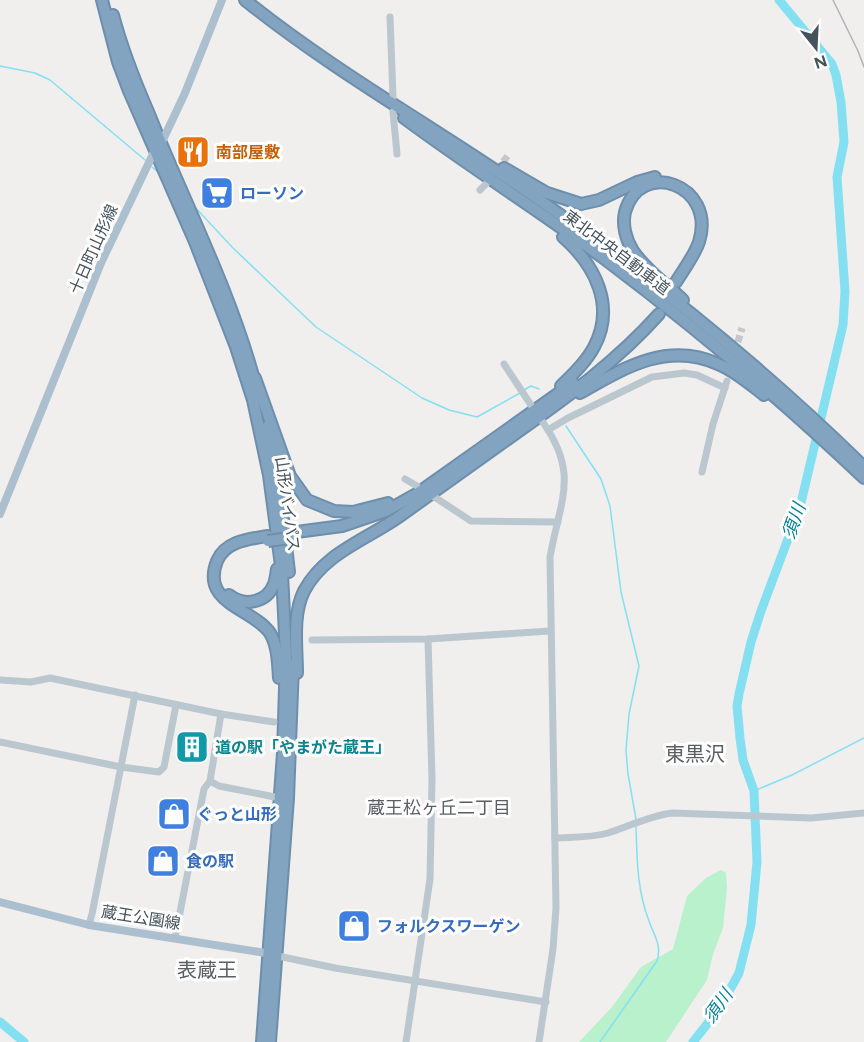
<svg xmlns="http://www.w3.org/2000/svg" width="864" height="1042" font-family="Figtree,'Noto Sans JP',sans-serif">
<rect width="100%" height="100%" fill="#f1eeee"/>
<path fill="#b9f1cc" d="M721,870l5,3 1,15 -4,40 -10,26 -6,26 -41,62h-87l33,-35 29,-40 32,-18 14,-53 19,-18z"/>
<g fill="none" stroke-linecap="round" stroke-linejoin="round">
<g stroke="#84e0f1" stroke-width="1.5">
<path d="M0,66l35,7 15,7 95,80"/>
<path d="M152,167l6,5"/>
<path d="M193,205l39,42 84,80 106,71 27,12 28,7 43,-24"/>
<path d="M524,390l7,-4 8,3"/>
<path d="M566,426l35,53 9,27 11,86 18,74 -10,48 -3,36 2,24 8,45"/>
<path d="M754,791l38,-16 72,-37"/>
<path d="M600,1042l57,-81c5,-17 -3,-25 -8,-40 -12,-31 -12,-62 -13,-94"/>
</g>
<g stroke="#84e0f1" stroke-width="9">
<path d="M0,1022l24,20"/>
<path d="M693,1042l26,-33 14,-25 6,-11 12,-48 6,-63 -3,-71 -11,-31 -3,-22 -3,-32 2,-12 12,-52 10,-31 39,-104 43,-182 2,-34 -8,-114 7,-35 -3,-40 -5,-27 -4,-11 -53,-64"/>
</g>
<g stroke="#c6c7ca" stroke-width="7" stroke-dasharray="7 3.5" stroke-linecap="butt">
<path d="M497,170l12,-16"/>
<path d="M735,352l7,-24"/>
</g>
<g stroke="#6e8fac" stroke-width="14">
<g id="highway">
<path d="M102,0l16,62 11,29 66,151 41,105 17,53 16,75 13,98 4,83 -3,97 -21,289"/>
<path d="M245,0c92,74 196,131 293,199 115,80 226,170 326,268"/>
<path d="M113,15c9,34 22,67 36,99 36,90 81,176 106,269"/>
<path d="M404,118c66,49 136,93 202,142 90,68 176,140 258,218"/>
<path d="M504,168l43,25 34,11 18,-4 38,-18 18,-5"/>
<path d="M676,282c8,-13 18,-26 23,-40 18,-58 -59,-84 -74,-30 -3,13 1,28 8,39 13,19 34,34 50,49"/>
<path d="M255,378l35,98 17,24 27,11 19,1 35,-9"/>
<path d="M561,386c12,-12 25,-24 33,-39 22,-41 1,-82 -31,-110"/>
<path d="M580,393c44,-25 87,-52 138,-29 17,7 32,20 46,31"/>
<path d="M267,427l14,75 8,70"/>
<path d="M289,533l53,-7 44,-15 32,-18 155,-110"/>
<path d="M268,536c-19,3 -43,5 -51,25 -17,43 36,47 53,72 8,13 8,31 9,45"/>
<path d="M229,595c15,12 38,8 45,-11 2,-5 2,-10 3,-15"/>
<path d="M297,673c0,-25 -5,-58 7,-82 20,-38 62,-51 96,-75 39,-28 79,-56 119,-85 50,-35 99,-71 140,-117"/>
<path d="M270,1042l18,-244 5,-133"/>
</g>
</g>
<g stroke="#bbc7ce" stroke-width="7">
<path d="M390,17l3,80"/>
<path d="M393,112l4,42"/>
<path d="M480,190l6,-6"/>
<path d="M504,364l27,41"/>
<path d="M548,430l20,-12 84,-41 32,-4 13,2 28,13"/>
<path d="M702,472l11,-48 14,-43"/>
<path d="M405,479l12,7"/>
<path d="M433,496l38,25 87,1"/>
<path d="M312,640l116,-1 122,-8"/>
<path d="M0,680l31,2 19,-4 171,36 53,8"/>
<path d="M221,714l-11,67 9,5 61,12"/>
<path d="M0,742l121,25 38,5 5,-5 12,-62"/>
<path d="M555,838c18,-1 35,0 53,-5 22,-7 41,-17 64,-20l139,5 53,-5"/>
<path d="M89,925l3,-11 43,-219"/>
<path d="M175,938l29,-149 6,-8"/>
<path d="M278,956l57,12 211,34"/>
<path d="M406,1042l24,-163 2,-100 -4,-140"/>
<path d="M539,1042l14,-93 3,-41 -6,-351c10,-57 30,-83 -8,-136"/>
</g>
<g stroke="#acbfcf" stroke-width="8">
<path d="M0,514l101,-251 53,-111 7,-8 24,-51 37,-93"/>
<path d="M0,902l89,23 183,29"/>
</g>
<use href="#highway" stroke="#83a4c0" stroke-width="10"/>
<path stroke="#b0b4b9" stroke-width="1.5" d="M833,0l25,51 6,16"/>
<g stroke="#6e8fac" stroke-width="14" stroke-linecap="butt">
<path id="highway-bridge" d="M268,541l22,-3"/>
</g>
<use href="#highway-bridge" stroke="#83a4c0" stroke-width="10"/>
</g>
<defs>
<g id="restaurant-square" transform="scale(1.725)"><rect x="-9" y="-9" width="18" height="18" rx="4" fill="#e8710a" stroke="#fff"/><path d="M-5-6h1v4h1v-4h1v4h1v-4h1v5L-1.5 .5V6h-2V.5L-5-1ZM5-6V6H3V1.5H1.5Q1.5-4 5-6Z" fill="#fff"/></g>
<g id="supermarket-square" transform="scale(1.725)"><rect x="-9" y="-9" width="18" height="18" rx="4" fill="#3f7fe0" stroke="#fff"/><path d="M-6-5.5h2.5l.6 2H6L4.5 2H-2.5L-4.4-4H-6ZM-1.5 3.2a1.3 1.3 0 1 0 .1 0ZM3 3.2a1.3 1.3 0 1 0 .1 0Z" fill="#fff"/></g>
<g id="building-square" transform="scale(1.725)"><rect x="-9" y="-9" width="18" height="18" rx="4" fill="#0f9aa8" stroke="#fff"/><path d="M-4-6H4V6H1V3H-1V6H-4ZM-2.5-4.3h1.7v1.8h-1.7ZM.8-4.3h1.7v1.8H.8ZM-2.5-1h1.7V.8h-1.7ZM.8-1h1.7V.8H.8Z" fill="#fff"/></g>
<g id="shop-square" transform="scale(1.725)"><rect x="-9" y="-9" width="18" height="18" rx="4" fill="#3f7fe0" stroke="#fff"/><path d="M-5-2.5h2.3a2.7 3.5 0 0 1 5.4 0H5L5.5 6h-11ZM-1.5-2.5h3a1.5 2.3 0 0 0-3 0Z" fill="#fff"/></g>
</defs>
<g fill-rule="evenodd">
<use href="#restaurant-square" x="193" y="152"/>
<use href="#supermarket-square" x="217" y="193"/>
<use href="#building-square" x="192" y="747"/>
<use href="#shop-square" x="174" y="814"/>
<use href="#shop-square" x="163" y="861"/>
<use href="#shop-square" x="354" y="926"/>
</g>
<g text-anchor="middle" stroke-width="6" stroke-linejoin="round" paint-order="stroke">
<g font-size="16" font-weight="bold" fill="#c56008" stroke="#fff" text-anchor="start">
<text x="216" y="158">南部屋敷</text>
</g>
<g font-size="16" font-weight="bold" fill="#366cbe" stroke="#fff" text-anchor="start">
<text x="240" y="199">ローソン</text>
<text x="197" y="820">ぐっと山形</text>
<text x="186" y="867">食の駅</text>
<text x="377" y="932">フォルクスワーゲン</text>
</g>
<g font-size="16" fill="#45535d" stroke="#fff">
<text transform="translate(93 249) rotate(-66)" y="6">十日町山形線</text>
<text transform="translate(617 252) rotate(37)" y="6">東北中央自動車道</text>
<text transform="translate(288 504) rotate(82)" y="6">山形バイパス</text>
<text transform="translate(141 917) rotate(9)" y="6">蔵王公園線</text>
</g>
<g font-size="16" font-weight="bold" fill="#0d838f" stroke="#fff" text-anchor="start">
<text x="215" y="753">道の駅「やまがた蔵王」</text>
</g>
<g font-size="18" font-style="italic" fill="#068299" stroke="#fff">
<text transform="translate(794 521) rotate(-71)" y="6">須川</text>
<text transform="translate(718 1006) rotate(-55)" y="6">須川</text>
</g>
<g font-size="18" fill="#5a5f64" stroke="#fff">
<text x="439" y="814">蔵王松ヶ丘二丁目</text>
</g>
<g font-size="20" fill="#5a5f64" stroke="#fff">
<text x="695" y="761">東黒沢</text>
<text x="207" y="977">表蔵王</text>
</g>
</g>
<g transform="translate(816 48) rotate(162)" stroke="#ffffff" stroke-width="4.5" paint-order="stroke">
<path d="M0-4.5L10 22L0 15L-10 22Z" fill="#45535d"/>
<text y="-9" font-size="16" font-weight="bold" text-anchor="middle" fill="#45535d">N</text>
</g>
</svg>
